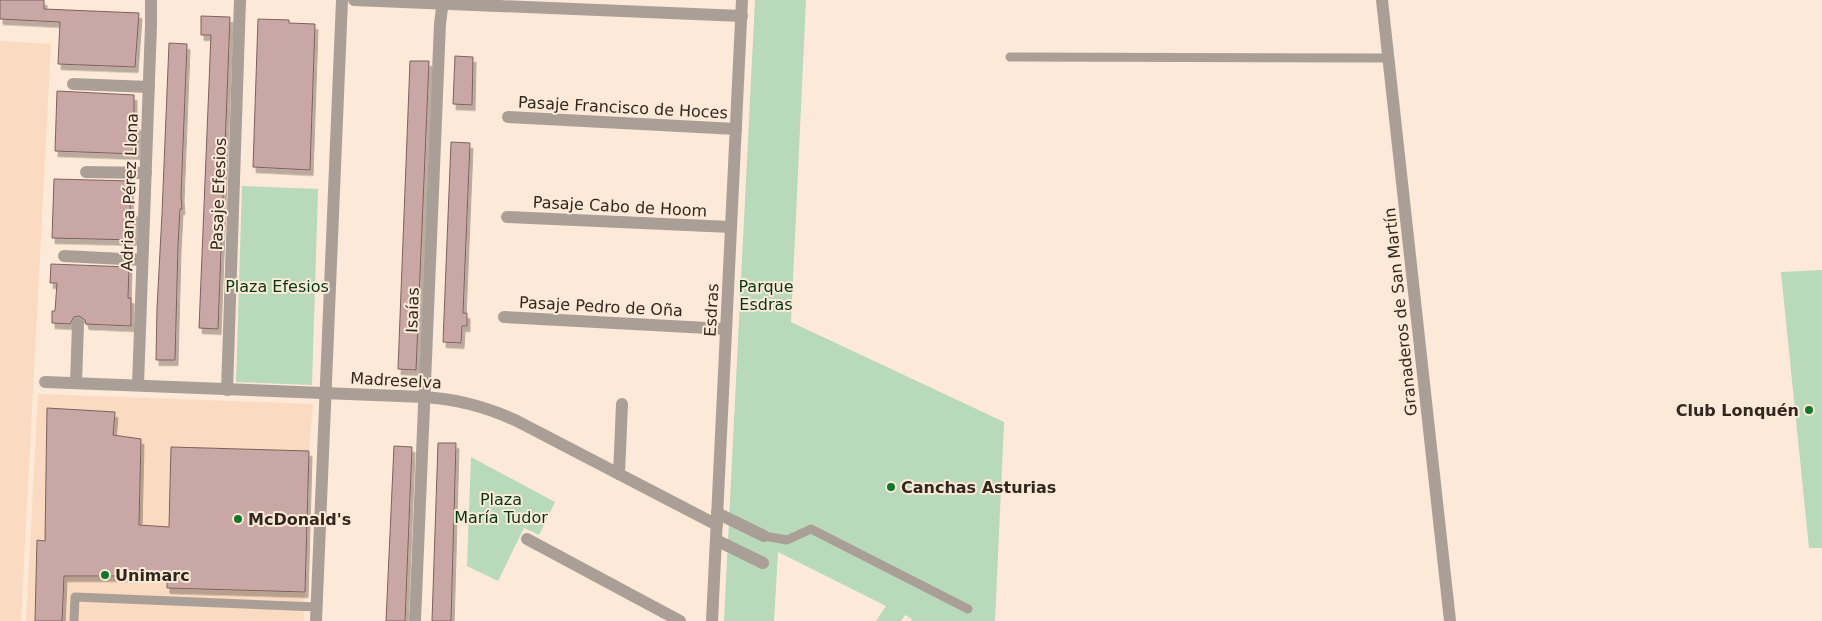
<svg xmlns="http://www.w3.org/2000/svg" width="1822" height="621" font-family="'DejaVu Sans',sans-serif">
<defs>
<filter id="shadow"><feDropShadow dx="3" dy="5.5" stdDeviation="0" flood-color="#0004"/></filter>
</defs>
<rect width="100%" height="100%" fill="#fde9d7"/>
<g fill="#fadac0">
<path d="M0,41l51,3 -30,577h-21z"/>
<path d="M38,394l275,10 -4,47 -138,-4 -4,141 138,4 -1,29h-278z"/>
</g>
<g fill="#b8d9ba">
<path d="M755,0h51l-15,322 213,100 -9,199h-84l1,-2 -7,-4 -4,6h-25l10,-15 -108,-54 -4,69h-50z"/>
<path d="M242,186l76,3 -6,196 -76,-3z"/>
<path d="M1822,270v278h-13l-28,-276z"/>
<path d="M471,457l84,45 -16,33 -15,-7 -26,53 -31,-15z"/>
</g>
<g fill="#c9a7a4" stroke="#7e605e" filter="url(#shadow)">
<path d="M0,0h44v9l95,4 -4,54 -77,-3 2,-42 -60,-3z"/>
<path d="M201,16l29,1 -12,312 -19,-1 12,-293h-10z"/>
<path d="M258,19l31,1v3l26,1 -5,146 -57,-3z"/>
<path d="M169,43l18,1 -6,152 1,13h-2l-2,37 -3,114h-19l1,-52 5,-94z"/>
<path d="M455,56l18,1 -1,48 -19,-1z"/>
<path d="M410,61h19l-13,309 -18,-1z"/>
<path d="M57,91l77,4v30h4l-1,29 -82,-3z"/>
<path d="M451,142l19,1 -7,170h4v13h-5l-1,17 -18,-1z"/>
<path d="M54,179l77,2 -1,30h5l-1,29 -82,-2z"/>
<path d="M51,264l78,3 -1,31h3v28l-45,-2 -1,-4 -6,-4 -5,1 -4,7 -18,-1v-12h3l2,-28h-7z"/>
<path d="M47,408l68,4 -2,23 28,4 -2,86 30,2 2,-80 138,4 -4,141 -138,-4v-12h-103l-2,45h-27l2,-81 8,1z"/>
<path d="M438,443h18l-5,178h-19z"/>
<path d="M394,446l18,1 -7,174h-19z"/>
</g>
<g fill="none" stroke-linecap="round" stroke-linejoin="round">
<g stroke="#aa9f96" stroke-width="9">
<path d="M1010,57l377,1"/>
<path d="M764,536l23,4 24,-11 157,80"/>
<path d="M74,621l1,-24 242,10"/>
</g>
<g stroke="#aa9f96" stroke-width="12">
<path d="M354,0l388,16"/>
<path d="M1382,0l68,621"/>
<path d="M73,84l76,3"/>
<path d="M508,117l228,12"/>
<path d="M86,172l60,1"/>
<path d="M507,217l224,10"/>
<path d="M64,256l78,4"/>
<path d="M504,317l222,12"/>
<path d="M45,382l379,15c34,2 63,10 93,24l200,104"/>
<path d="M76,383l2,-59"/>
<path d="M138,385l13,-360v-25"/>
<path d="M227,390l13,-390"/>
<path d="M619,474l3,-70"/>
<path d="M717,513l47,23"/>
<path d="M527,539l153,82"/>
<path d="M716,540l47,23"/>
<path d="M316,621l26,-621"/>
<path d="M415,621l25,-597 3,-24"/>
<path d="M712,621l30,-621"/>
</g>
</g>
<g fill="#117627" stroke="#fde9d7" stroke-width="2">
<circle cx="1809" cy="410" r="5"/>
<circle cx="891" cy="487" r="5"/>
<circle cx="238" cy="519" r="5"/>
<circle cx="105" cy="575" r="5"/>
</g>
<g text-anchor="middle" stroke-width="4" stroke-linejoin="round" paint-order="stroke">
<g font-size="16" fill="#30271f" stroke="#fde9d7">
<text transform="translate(623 107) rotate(3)" y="6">Pasaje Francisco de Hoces</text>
<text transform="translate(129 192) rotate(-88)" y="6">Adriana Pérez Llona</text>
<text transform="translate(218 194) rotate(-88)" y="6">Pasaje Efesios</text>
<text transform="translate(620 206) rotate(3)" y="6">Pasaje Cabo de Hoom</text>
<text transform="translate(601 306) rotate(3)" y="6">Pasaje Pedro de Oña</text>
<text transform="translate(412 310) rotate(-88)" y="6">Isaías</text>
<text transform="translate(711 310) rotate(-87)" y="6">Esdras</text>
<text transform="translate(1400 312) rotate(-96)" y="6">Granaderos de San Martín</text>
<text transform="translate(396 380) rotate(3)" y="6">Madreselva</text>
</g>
<g font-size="16" fill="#003910" stroke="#fde9d7">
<text x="277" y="292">Plaza Efesios</text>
<text x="766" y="292">Parque<tspan x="766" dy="18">Esdras</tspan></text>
<text x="501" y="505">Plaza<tspan x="501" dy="18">María Tudor</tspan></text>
</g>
<g font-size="16" font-weight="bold" fill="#30271f" stroke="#fde9d7" text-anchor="start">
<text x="1799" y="416" text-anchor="end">Club Lonquén</text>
<text x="901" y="493">Canchas Asturias</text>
<text x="248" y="525">McDonald's</text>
<text x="115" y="581">Unimarc</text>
</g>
</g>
</svg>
